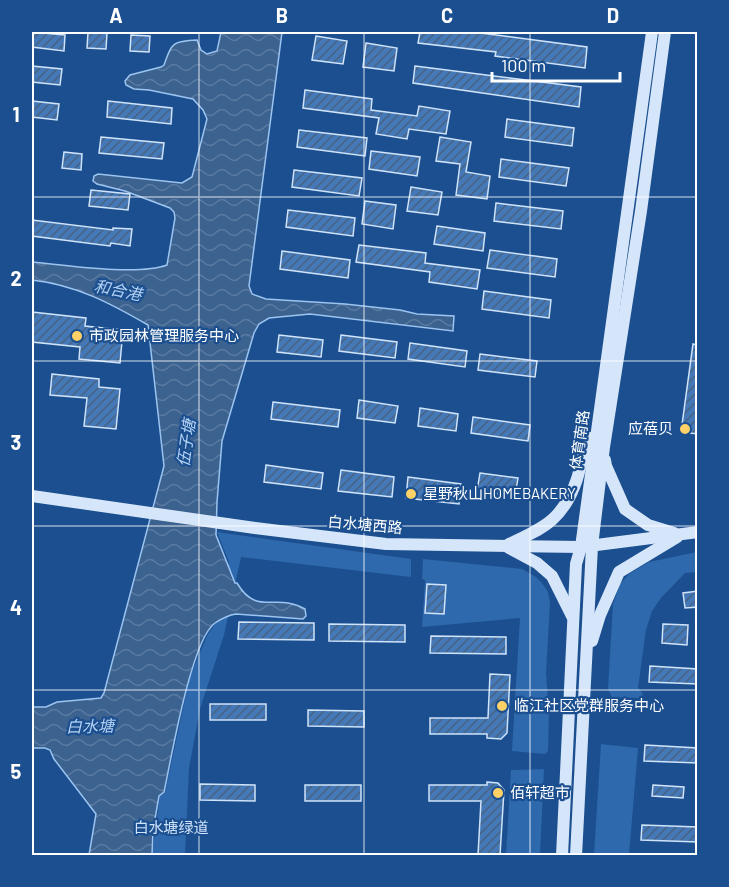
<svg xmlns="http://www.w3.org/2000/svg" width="729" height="887" font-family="Barlow,'Noto Sans SC',sans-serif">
<defs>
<pattern id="water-waves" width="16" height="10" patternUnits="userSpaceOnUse" patternTransform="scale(1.5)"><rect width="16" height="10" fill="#3c6290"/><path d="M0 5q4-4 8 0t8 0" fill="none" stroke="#597aa1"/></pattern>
<pattern id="building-hatch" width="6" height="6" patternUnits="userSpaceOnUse" patternTransform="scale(1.5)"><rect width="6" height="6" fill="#4478b7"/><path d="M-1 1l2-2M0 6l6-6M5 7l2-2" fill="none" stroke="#486282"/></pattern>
</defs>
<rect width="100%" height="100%" fill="#1b4f8f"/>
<g fill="#2e69ad">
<path d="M217,532l194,27v18l-170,-20 -17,78 -24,74 -11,59 -4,87 -33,1 8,-60 5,-3 25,-117 18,-42 7,-10 14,-62z"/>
<path d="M697,552v20l-12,1 -24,25 -9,13 -6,19 -8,58 5,6 -2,4 -29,-1 -4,-8 5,-85 7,-20 9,-10 20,-12z"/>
<path d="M423,559l99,10 14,8 6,6 6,9 2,11 -4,70 3,41 -1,37 -3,3 -33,-3 8,-133 -98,9 3,-47 -3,-1z"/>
<path d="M601,744l37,4 -9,107h-35z"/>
<path d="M544,769l-4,86h-34l5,-85z"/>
</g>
<path fill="url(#water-waves)" stroke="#9cc4f0" stroke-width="1.5" d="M221,32h61l-33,254 3,8 14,5 79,5 55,6 17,4 37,2 -1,15 -143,-17 -41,4 -10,6 -5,9 -32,108 -5,61 -1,33 19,48h2c20,34 39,9 68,26l1,7 -3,3 -67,-5c-7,1 -15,5 -21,9 -24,17 -44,137 -51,169l-5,4 -6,34 -1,25h-63l7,-41 -42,-55 -4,-9 -5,-2h-13v-41h14l11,-5 44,-4 3,-5 60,-227 -16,-141c-38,-22 -72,-40 -116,-45v-18c32,3 106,14 135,3l8,-47 -1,-6 -4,-4 -45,-17 -28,-7 -4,-3 1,-5 4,-2 84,9 10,-6 15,-58 -4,-9 -10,-11 -44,-9 -15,-1 -8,-4 -1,-4 5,-6 31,-8 3,-2c8,-22 8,-24 33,-25l4,10 6,4 10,-3z"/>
<g fill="url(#building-hatch)" stroke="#cfe3fa" stroke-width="1.5">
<path d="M32,32l33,3 -1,16 -32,-4z"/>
<path d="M88,32l19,1 -1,16 -19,-1z"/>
<path d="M420,32h53l114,15 -2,21 -90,-12 1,-4 -78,-9z"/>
<path d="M131,35l19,1 -1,16 -19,-1z"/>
<path d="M316,36l31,5 -4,23 -31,-4z"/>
<path d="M366,43l31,5 -3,23 -31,-4z"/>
<path d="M32,66l30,3 -2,16 -28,-3z"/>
<path d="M415,66l166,21 -2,20 -166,-24z"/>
<path d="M305,90l67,9 -1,11 46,6 2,-10 31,5 -4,23 -37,-5 -2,10 -31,-5 3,-16 -76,-10z"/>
<path d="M32,101l27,3 -2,16 -25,-3z"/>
<path d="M108,101l64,7 -1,16 -64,-7z"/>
<path d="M507,119l67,9 -2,18 -67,-9z"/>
<path d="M299,130l68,8 -2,18 -68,-9z"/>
<path d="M101,137l63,6 -2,16 -63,-6z"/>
<path d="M440,137l31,5 -5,30 24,4 -3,23 -31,-4 4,-31 -24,-3z"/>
<path d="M371,151l49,6 -3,19 -48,-7z"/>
<path d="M64,152l18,2 -1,16 -19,-2z"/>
<path d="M501,159l68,9 -3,18 -67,-9z"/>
<path d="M294,170l68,8 -3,18 -67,-9z"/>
<path d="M411,187l31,5 -4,23 -31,-4z"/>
<path d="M91,190l39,4 -2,16 -39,-4z"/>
<path d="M365,201l31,4 -3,24 -31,-5z"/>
<path d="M496,203l67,8 -2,18 -67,-8z"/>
<path d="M288,210l67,8 -2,18 -67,-9z"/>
<path d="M32,220l81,10v-2l19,1 -2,17 -19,-3 -1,3 -78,-10z"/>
<path d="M437,226l48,7 -2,18 -49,-7z"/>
<path d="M359,245l67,8 -1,10 55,7 -3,19 -48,-7 1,-10 -74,-10z"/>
<path d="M490,250l67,9 -2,18 -68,-9z"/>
<path d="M282,251l68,9 -2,18 -68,-9z"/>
<path d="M484,291l67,9 -2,18 -67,-9z"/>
<path d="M32,312l54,6 -1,8 38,4 -3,33 -41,-4 1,-12 -48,-5z"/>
<path d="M279,335l44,5 -2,17 -44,-5z"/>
<path d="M341,335l56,7 -2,16 -56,-7z"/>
<path d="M410,343l57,8 -2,16 -57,-8z"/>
<path d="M693,344l5,1v89l-17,-2z"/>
<path d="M480,354l57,7 -2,16 -57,-7z"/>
<path d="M52,374l47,5v8l21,2 -4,40 -32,-3 3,-28 -37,-3z"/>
<path d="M359,400l39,6 -3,17 -38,-5z"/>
<path d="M273,402l67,8 -2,17 -67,-8z"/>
<path d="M420,408l38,6 -2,17 -38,-5z"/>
<path d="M473,417l57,8 -2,16 -57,-8z"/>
<path d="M266,465l57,8 -2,16 -57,-7z"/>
<path d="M341,470l53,7 -2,20 -54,-6z"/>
<path d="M480,473l38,5 -3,18 -38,-5z"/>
<path d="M408,477l53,7 -2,20 -53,-6z"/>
<path d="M427,584l19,1 -2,29 -19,-1z"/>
<path d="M698,591v16l-13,1 -2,-15z"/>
<path d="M239,622l75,1v17l-76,-1z"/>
<path d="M329,624l76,1v17l-76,-1z"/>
<path d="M663,624l25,1 -1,20 -25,-2z"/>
<path d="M431,636l75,1v17l-76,-1z"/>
<path d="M650,666l48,3v15l-49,-2z"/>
<path d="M490,674l20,1 -3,58 -6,6 -14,-1v-4h-57v-16h58z"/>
<rect x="210" y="704" width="56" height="16"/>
<path d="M308,710l56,1v16l-56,-1z"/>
<path d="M645,745l53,3v15l-54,-2z"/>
<path d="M487,782l11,1 6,7 -4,65h-22l3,-54h-52v-16h58z"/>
<path d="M200,784l55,1v16l-55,-1z"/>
<rect x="305" y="785" width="56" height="16"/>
<path d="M653,785l31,2 -1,11 -31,-2z"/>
<path d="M642,825l56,2v15l-57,-2z"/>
</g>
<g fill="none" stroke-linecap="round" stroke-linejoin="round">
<g stroke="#d6e6fa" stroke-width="12">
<path d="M605,460l1,6 19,43 23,16 26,8"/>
<path d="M32,496l223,32 131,16 195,3 117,-15"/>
<path d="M509,544c36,-16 55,-26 68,-65 4,-13 6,-28 13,-41"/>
<path d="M509,548l28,15 15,13 20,40"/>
<path d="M592,641l8,-26 19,-43 58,-35"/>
<path d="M562,856l14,-292 5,-17 71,-515"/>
<path d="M576,856l16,-310 12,-99 37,-236 24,-179"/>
</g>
</g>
<path fill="none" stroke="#fff" stroke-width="1.5" stroke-opacity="0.55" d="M199,32v824M364,32v824M530,32v824M32,197h666M32,361h666M32,526h666M32,690h666"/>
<g fill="#ffd166" stroke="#1b4f8f" stroke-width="2">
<circle cx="77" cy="336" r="6"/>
<circle cx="685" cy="429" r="6"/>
<circle cx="411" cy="494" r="6"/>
<circle cx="502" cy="706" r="6"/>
<circle cx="498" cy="793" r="6"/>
</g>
<g text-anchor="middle" stroke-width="4.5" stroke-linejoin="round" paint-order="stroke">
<g font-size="15" fill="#fff" stroke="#1b4f8f" text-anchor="start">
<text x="89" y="341">市政园林管理服务中心</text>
<text x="673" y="434" text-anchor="end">应蓓贝</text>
<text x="423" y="499">星野秋山HOMEBAKERY</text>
<text x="514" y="711">临江社区党群服务中心</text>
<text x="510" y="798">佰轩超市</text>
</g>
<g font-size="15" fill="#fff" stroke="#1b4f8f">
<text transform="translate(580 440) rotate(-82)" y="5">体育南路</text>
<text transform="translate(365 525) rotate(5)" y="5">白水塘西路</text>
</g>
<g font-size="15" fill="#cfe3fa" stroke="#1b4f8f">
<text x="171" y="833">白水塘绿道</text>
</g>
<g font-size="16" font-style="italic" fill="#b5d3f5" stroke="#1b4f8f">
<text transform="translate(118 290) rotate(11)" y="6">和合港</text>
<text transform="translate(186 443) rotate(-82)" y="6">伍子塘</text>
<text transform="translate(90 726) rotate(-1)" y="6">白水塘</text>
</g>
</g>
<rect width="729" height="887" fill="none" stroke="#1b4f8f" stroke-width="66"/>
<path d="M492 72v9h128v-9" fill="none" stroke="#ffffff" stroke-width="3"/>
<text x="501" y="72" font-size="18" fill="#ffffff" stroke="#1b4f8f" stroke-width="4.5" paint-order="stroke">100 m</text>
<rect x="33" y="33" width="663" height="821" fill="none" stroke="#fff" stroke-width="2"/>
<g font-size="20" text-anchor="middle" font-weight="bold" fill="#fff">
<text x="116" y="23">A</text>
<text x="282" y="23">B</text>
<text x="447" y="23">C</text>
<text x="613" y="23">D</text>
<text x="16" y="122">1</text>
<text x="16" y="286">2</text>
<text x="16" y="450">3</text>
<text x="16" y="615">4</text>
<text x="16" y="779">5</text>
</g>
</svg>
